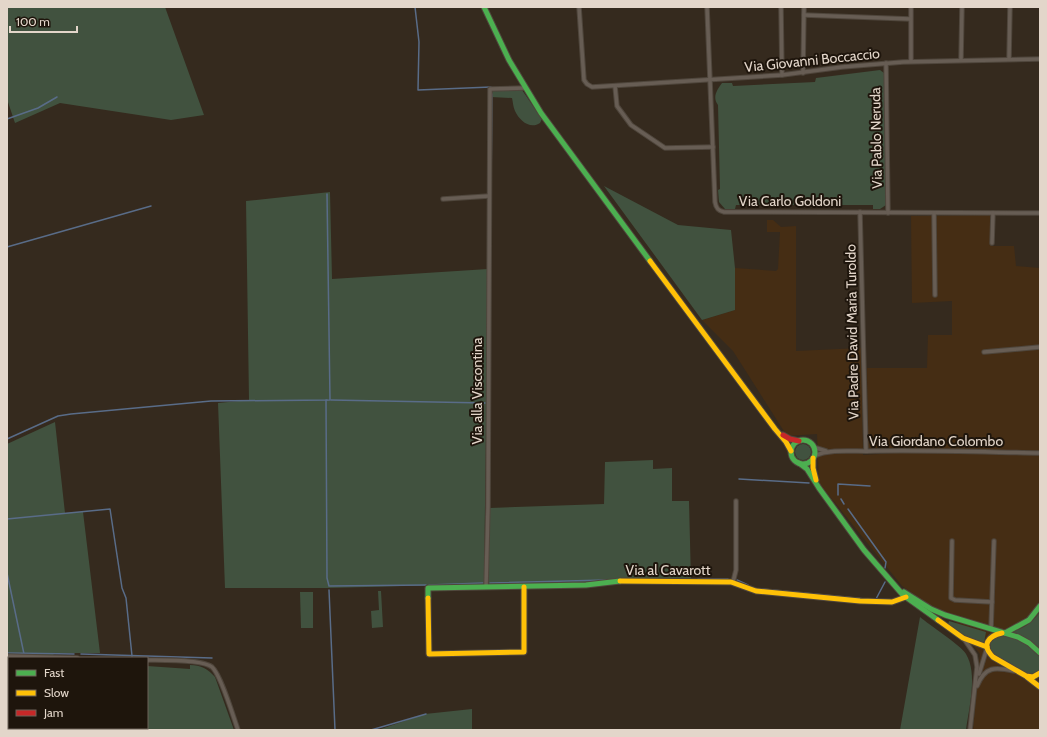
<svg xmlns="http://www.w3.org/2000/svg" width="1047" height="737" font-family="Cabin,sans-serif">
<rect width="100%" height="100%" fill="#352a1e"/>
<path fill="#452d14" d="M990,215l1,31h23l2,20 24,2v462h-67l7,-76 -31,-40 -19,-9 -28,-19 -83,-103 -2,-49 -30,2 -54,-85 -31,-31 33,-10v-42l41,3 2,-2 2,-37h-13v-12h6l8,7 15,-1v125l65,-3 2,107 32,-2v-5h-27l-1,-80h60l1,-33h24v-34l-40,2 -1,-87z"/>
<g fill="#41523f">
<path d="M7,7h158l39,108 -33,5 -111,-17 -45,20 -8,-24z"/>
<path d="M880,70l4,3 2,132 -6,4h-7v-4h-137l-1,4h-10l-6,-7 -1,-12 2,-1 -2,-84c-6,-8 -1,-15 4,-22h10l1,3 82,-4 1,-4z"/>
<path d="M491,90h31l20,29 -2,4c-10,7 -21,-3 -25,-12 -2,-4 -2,-9 -3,-13l-21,-1z"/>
<path d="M604,186l74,39 53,5 4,38v42l-33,10z"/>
<path d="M330,192l2,87 156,-10 -4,315 -157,4h-102l-7,-185 31,-3 -3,-199z"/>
<path d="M55,422l10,91 18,-1 17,141h-47l1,3 34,2h-79v70h138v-62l43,3v-4c11,0 18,4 25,12l19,53h-227v-286z"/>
<circle cx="803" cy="452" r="8"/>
<path d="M653,460v9l19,-1v33h17l2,81 -123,3h-80l2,-77 114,-4 1,-42z"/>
<path d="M378,591h3l2,36 -11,1 -1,-17 8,-1z"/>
<path d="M300,592h13v36h-12z"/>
<path d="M1040,612v37l-13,-10 -17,-7c13,-3 22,-9 30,-20z"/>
<path d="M920,617c8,7 43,30 46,37 12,20 3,54 0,76h-66z"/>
<path d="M949,621l37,11 -3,16 -35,-23z"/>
<path d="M1001,635c16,2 29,10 39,21v14c-2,2 -5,4 -8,5 -10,1 -30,-16 -39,-21l-2,-3 -1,-8 5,-6z"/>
<path d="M472,709v21h-94l47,-16z"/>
</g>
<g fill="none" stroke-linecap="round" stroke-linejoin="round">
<g stroke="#596c88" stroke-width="1.5">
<path d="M415,7l4,35 -1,48 73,-3"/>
<path d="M7,119l31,-11 19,-11"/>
<path d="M491,187l1,-93"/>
<path d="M7,247l144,-41"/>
<path d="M327,400h-1l1,178 2,8 97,-1"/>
<path d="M331,400l154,3"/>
<path d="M7,439l51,-23 13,-2 140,-13 119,-1 -3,-206"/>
<path d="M739,479l70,4"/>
<path d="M838,495v-11l32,2"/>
<path d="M841,499l3,5"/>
<path d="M848,509l38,53 -1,6"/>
<path d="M7,519l103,-10 12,79 4,10 6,58"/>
<path d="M7,573l17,81"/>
<path d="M698,579h30"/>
<path d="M737,580l11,5"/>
<path d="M490,583l116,-3"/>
<path d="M429,585l54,-2"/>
<path d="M761,589l104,10"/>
<path d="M329,590l6,140"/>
<path d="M876,599l9,-17"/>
<path d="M7,653l67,1"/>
<path d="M81,654l131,4"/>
<path d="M39,728v2"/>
<path d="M371,730l55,-16"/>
</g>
<g stroke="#4f463c" stroke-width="5.5">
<g id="street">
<path d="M579,7l5,73 3,4 5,3 190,-12 60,-8 61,-5 137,-3"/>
<path d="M707,7l8,195c1,6 3,9 9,10h37l279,1"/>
<path d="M781,7l1,68"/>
<path d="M911,7v54"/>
<path d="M804,15l106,4"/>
<path d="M1009,59l1,-52"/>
<path d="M961,60l1,-53"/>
<path d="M886,63l2,150"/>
<path d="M803,73l1,-66"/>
<path d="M615,86l2,20 14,19 34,23 48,-1"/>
<path d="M443,199l46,-3"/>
<path d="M860,212l6,239"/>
<path d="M934,213l1,82"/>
<path d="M992,243l1,-30"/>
<path d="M984,352l56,-5"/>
<path d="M813,447l13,4"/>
<path d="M814,456c18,-8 41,-4 60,-5 56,-1 111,1 166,2"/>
<path d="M952,541l-1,57 4,2 37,2"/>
<path d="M733,582l3,-12v-69"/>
<path d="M486,587l2,-80 2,-418 35,-1"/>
<path d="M991,629l3,-88"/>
<path d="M964,639l11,16 2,12 -7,63"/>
<path d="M7,656l70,2"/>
<path d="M147,660c14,0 55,-1 65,7 9,8 21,49 26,63"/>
<path d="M979,674l8,-26"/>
<path d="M977,686c8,-20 18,-19 37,-15"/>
</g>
</g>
<g stroke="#4f463c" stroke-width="7">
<g id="fast">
<path d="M484,7l25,53 32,53 109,148"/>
<circle cx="803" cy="452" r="12"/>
<path d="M799,463l8,6 12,19 45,62 39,45 35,25"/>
<path d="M904,592l27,17 14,6 73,22 11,6 11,10"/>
<path d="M428,598v-10l158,-3 34,-4"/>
<path d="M1005,633l24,-13 11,-14"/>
</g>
</g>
<g stroke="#4f463c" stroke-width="7">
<g id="slow">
<path d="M650,261l125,168 11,13 5,9"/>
<path d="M813,458v10l3,12"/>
<path d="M620,581l111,1 25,9 104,10 32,1 14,-5"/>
<path d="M428,598l1,56 95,-2v-65"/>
<path d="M938,620l25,18 24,9"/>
<path d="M1002,633c-14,3 -21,12 -9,24l33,19 7,1 7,-4"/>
<path d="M1027,677l13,10"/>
</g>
</g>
<g stroke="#4f463c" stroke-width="7">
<path id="jam" d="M783,435l7,4 9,2"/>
</g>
<use href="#street" stroke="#675d54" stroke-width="3.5"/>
<use href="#fast" stroke="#4caf50" stroke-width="5"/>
<use href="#slow" stroke="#ffc107" stroke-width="5"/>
<use href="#jam" stroke="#c62828" stroke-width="5"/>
</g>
<g text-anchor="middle" stroke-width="4" stroke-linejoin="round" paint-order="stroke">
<g font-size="14" fill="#e3d6ca" stroke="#1e150c">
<text transform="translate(812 60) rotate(-6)" y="5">Via Giovanni Boccaccio</text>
<text transform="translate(876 138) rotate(-91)" y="5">Via Pablo Neruda</text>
<text x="790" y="206">Via Carlo Goldoni</text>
<text transform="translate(852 332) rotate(-91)" y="5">Via Padre David Maria Turoldo</text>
<text transform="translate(477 391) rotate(-90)" y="5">Via alla Viscontina</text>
<text x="936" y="446">Via Giordano Colombo</text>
<text x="668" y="575">Via al Cavarott</text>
</g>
</g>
<rect width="1047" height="737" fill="none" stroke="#e3d6ca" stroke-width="16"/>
<rect x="8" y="657" width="140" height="72" fill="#1e150c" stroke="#6d6258"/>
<rect x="16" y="670" width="20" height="6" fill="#4caf50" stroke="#6d6258"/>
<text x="44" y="677" font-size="12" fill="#e3d6ca">Fast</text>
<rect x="16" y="690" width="20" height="6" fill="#ffc107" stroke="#6d6258"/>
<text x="44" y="697" font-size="12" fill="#e3d6ca">Slow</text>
<rect x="16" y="710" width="20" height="6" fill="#c62828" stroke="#6d6258"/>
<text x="44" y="717" font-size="12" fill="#e3d6ca">Jam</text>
<path d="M10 26v6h67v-6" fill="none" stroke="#e3d6ca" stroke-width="2"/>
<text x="16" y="26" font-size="12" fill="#e3d6ca" stroke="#1e150c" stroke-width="3" paint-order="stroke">100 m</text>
</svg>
